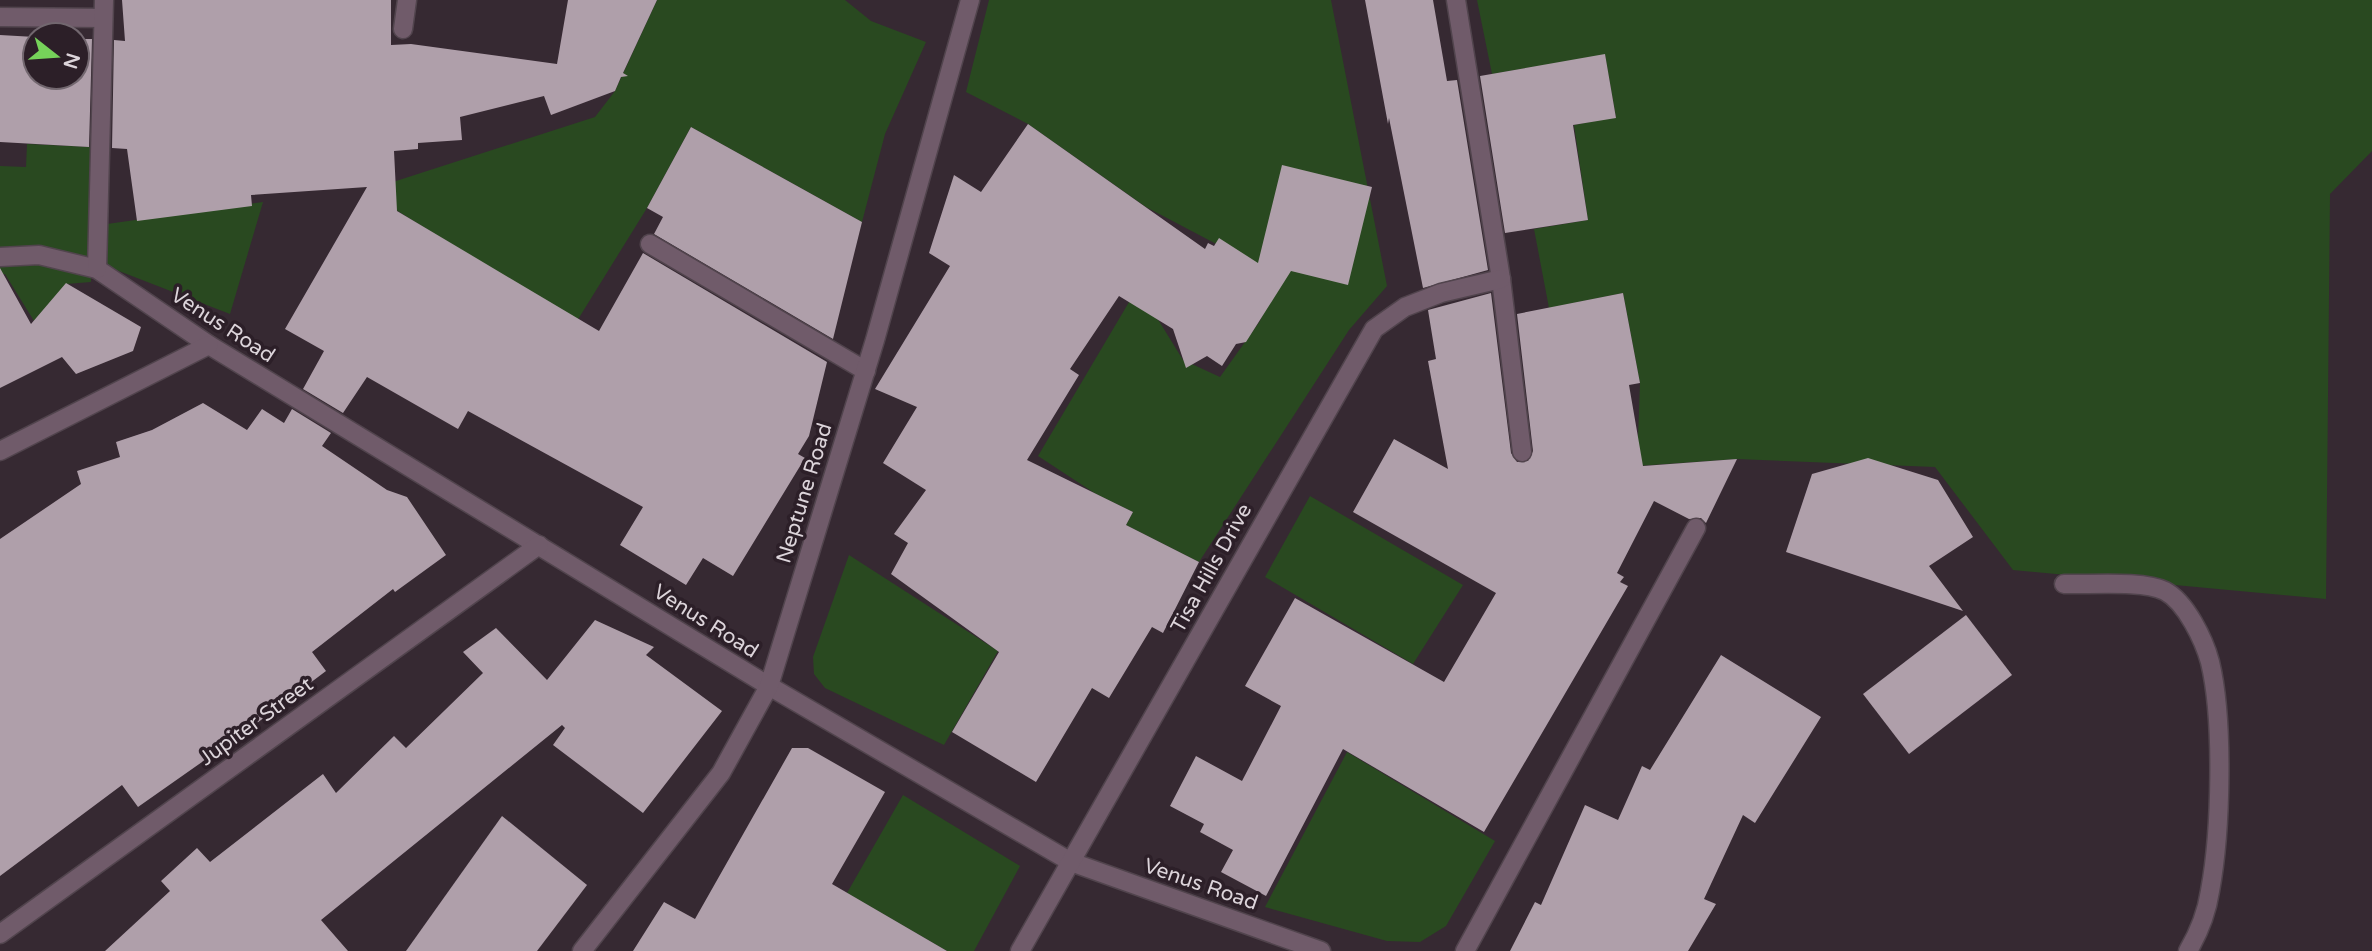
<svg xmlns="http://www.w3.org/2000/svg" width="2372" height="951" font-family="'Varela Round',sans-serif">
<rect width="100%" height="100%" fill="#362932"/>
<g fill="#294920">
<path d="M657,0h188l26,21 55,21 -41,92 -23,88 -171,-95 -44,81 -70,113 -212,-130 230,-74 20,-26z"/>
<path d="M989,0h342l56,286 -38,44 -150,232 -73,-37 7,-13 -37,-18 -58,-38 94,-159 27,24 24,39 37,17 40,-56 19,-44 -133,-70 -118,-83 -62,-32z"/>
<path d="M1477,0h895v151l-42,43 -4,405 -313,-29 -78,-103 -198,-8 -100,7 3,-83 -17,-90 -74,15 -15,-79 54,-9 -14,-95 42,-8 -11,-62 -113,19z"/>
<path d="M27,144l65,3 -1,135 -25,2 -32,37 -29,-47 -5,1v-109l26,1z"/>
<path d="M263,202l-33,112 -124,-48 1,-42z"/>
<path d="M1310,496l153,89 -50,79 -148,-87z"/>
<path d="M849,555l149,96 -54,94 -119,-57 -11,-14 -1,-17z"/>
<path d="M1347,752l148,89 -49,85 -26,16 -33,-1 -122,-34z"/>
<path d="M903,795l117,71 -46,85h-27l-100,-58z"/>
</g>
<g fill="#af9faa">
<path d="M122,0h269v45l20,-1 146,20 11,-64h89l-34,73 5,3 -7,1 -6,14 -64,24 -7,-19 -84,21 2,23 -44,3v6l-24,2 3,60 202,120 44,-78 184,109 -18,74 -11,18 7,4 -72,118 -30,-18 -17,27 -66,-40 23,-38 -175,-96 -10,18 -91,-52 -24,36 -40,-24 21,-38 -39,-22 82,-142 -116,8 1,11 -115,15 -10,-72 -15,-1 2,-108 11,1z"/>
<path d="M1365,0h68l14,81 10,-1 31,190 -65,18 -34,-170 -1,6z"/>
<path d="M0,35l35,2v40h42v-38h15l-3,108 -89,-5z"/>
<path d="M1605,54l11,64 -43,7 15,95 -83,13 -25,-157z"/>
<path d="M1028,124l177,125 3,-6 6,3 5,-8 39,25 24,-98 90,22 -24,98 -57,-14 -45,71 -10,2 -14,22 -15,-10 -21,12 -13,-39 -54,-33 -49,73 9,6 -52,85 106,52 -7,13 73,37 -36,71 -11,-6 -43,71 -17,-10 -56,94 -84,-50 47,-80 -108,-78 17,-31 -14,-9 32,-44 -43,-27 34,-56 -42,-18 75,-123 -21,-13 25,-78 27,17z"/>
<path d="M691,127l171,95 -29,117 -179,-105 9,-17 -16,-9z"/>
<path d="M0,268l31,56 35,-41 75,44 -8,24 -57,23 -14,-17 -62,31z"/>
<path d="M1491,293l20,160 6,9 11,-1 5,-10 -16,-137 106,-21 17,90 -11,2 14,81 94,-7 -31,64 -5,-5 -12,1 -35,-18 -37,72 7,4 -4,5 8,4 -144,246 -141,-83 -77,147 -45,-24 12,-22 -33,-18 4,-8 -34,-18 26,-50 46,25 39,-75 -36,-20 50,-88 149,84 52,-89 -143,-81 41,-73 54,30 -20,-108 8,-2 -8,-49z"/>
<path d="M203,403l44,27 15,-21 22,14 8,-14 39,24 -9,13 65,44 20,7 39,58 -51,37 -2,-3 -81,63 14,19 -77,58 -111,78 -16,-22 -122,91v-337l81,-55 -4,-13 43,-14 -4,-15 36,-12z"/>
<path d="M1868,458l70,22 35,57 -44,29 34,45 -177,-59 26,-78z"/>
<path d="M1966,615l46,60 -103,79 -46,-60z"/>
<path d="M595,620l59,27 -8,8 76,56 -79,102 -90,-68 12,-17 -3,-3 -241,195 27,31h-243l65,-60 -9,-10 36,-33 13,14 113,-88 13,19 58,-57 12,12 77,-75 -20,-21 33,-24 51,52z"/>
<path d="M1721,655l100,62 -66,106 -12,-8 -39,84 12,5 -28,47h-178l25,-49 6,3 44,-100 33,15 24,-54 8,4z"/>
<path d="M792,748h16l77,44 -53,92 115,67h-314l31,-49 31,17z"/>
<path d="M502,816l85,69 -50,66h-131z"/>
</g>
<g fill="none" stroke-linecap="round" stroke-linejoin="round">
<g stroke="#51444d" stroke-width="21">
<g id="minor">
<path d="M1456,0l45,279 21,173"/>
<path d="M0,17l103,1"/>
<path d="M403,29l4,-29"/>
<path d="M650,244l216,127"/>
<path d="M0,257l39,-2 58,14 112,76 560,341 302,176 250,89"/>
<path d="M97,269l7,-269"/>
<path d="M0,451l209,-106"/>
<path d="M2064,584c25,1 79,-4 101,7 21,11 39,49 45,71 14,58 11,170 0,229 -3,20 -12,43 -22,60"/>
<path d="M0,934l539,-389"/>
<path d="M582,951l139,-178 48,-87 106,-346 95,-340"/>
<path d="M1020,951l354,-622 31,-22 36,-14 60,-14"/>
<path d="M1465,951l231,-423"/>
</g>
</g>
<use href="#minor" stroke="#705b6a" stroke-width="18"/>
</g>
<g text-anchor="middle" stroke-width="7" stroke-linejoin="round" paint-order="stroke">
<g font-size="21" fill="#dcd4da" stroke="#2c1f28">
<text transform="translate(223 325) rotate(33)" y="7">Venus Road</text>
<text transform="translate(804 493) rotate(-73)" y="7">Neptune Road</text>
<text transform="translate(1211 568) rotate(-61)" y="7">Tisa Hills Drive</text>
<text transform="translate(706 621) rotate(32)" y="7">Venus Road</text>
<text transform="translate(256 721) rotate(-36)" y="7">Jupiter Street</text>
<text transform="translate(1201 884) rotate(19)" y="7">Venus Road</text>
</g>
</g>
<g transform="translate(56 56) rotate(107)"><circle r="33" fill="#2c1f28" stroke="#72676f" stroke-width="2"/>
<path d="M0-5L12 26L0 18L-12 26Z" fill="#76d25a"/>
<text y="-10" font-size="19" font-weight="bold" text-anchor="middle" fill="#dcd4da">N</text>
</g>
</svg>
